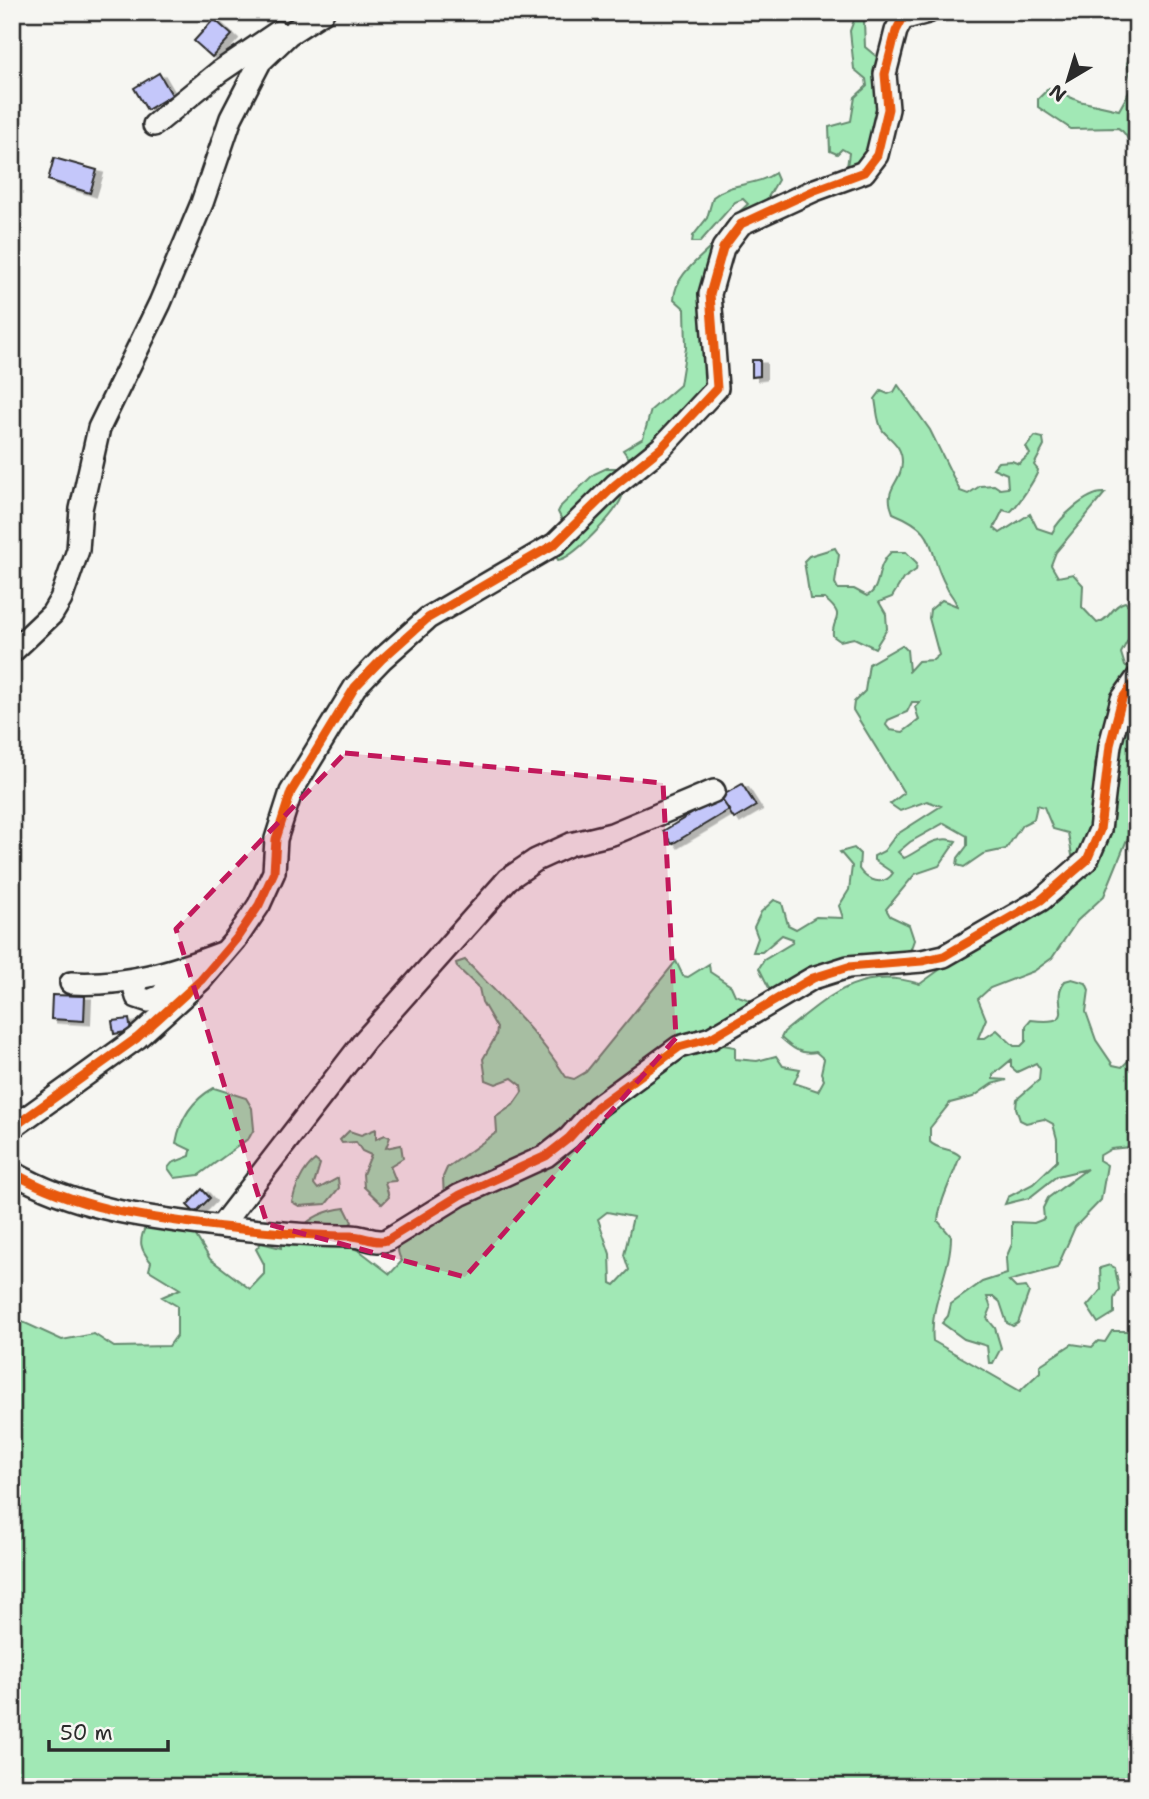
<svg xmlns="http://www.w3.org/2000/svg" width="1149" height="1799" font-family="'Shantell Sans',sans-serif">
<defs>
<filter id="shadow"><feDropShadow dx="6" dy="3.5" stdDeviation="0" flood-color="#0004"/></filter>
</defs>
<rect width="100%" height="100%" fill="#f6f6f2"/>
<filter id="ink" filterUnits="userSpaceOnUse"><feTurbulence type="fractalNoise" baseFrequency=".0143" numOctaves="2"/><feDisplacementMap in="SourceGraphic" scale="14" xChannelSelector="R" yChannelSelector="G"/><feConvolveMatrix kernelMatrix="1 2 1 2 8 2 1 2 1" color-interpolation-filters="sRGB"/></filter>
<g filter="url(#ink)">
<g fill="#a1e8b5" stroke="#668a70" stroke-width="2" fill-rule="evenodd">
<path d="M857,12h14l-7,9 1,26 12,10v81l-21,31 -9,-2 2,-14 -7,-4 -5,5 -7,-3 -1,-24 22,-6 4,-24 12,-11 -1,-7 -12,-10 -4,-38z"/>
<path d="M1137,39v119c-10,-11 -6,-23 -19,-30l-47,1 -33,-22v-8l11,-11 30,13 40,9 14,-25 -6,-22z"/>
<path d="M775,173l3,7 -15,26 -38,26 1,-8 22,-20 -5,-5 -8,3 -35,40h-8l1,-6 14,-18 6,-21c19,-16 42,-10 62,-24z"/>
<path d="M710,248l5,5 -1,125 -23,36 -56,45 -7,-2 -5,-7 20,-12 8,-28 29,-25 6,-37 -1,-39 -11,-10c1,-22 21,-37 36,-51z"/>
<path d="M898,385l32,45 30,61 8,3 12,-8 14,-1 6,4 8,-1 -1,-14 -14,-6 5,-6 14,-1 7,3 11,-10 -4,-7 9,-11 8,2 1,8 -10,19 4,5c-1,7 -22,38 -28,42l-7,-2 -9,18 6,5 30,-19 7,14 15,5c7,-15 36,-42 53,-40l-49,59 -5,13 7,12 15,-3 10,11 -1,22 15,16c13,-3 15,-18 28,-21l11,10 1,11 -16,30 4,13h12v5l-26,32 -16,61 7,29 -22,63 -8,-1 -4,-22 -15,-4 -9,-22 -7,-2 -3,14 -12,6 -16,24 -23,5 -19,13 -7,-2 1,-7 9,-12v-10l-23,-13 -34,19 -12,10 6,6c17,-7 30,-24 52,-17l-17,25 -24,8 -29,35 4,7 19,9 5,15 -5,14 -72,4 -66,34 -12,-24 5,-8 28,-17 1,-4 -11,-4 -20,17h-9l5,-14 -4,-11 7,-15 13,-12 8,3 6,22 8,4 20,-12 27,1 -4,-12 10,-16 3,-24 -12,-14 14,-4 6,6 -1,15c8,12 25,18 34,4l-19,-13v-4l10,-5 12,-16 45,-29 -14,-5 -27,10 -10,-7 14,-11 -51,-83 1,-8 11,-11 4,-27 33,-19 5,5 2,21 9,-10 15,-1 6,-5 -10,-37 1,-8 12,-10 15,6c-2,-8 -8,-12 -11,-20 -21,-38 -4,-53 -53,-73 -11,-26 9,-29 9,-51 0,-16 -10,-21 -19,-31 -6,-8 -6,-23 -8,-32l6,-8 7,3 6,-2zM912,702h8l-5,5 4,13 -16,12 -13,-2 -4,-5 2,-5 19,-8z"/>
<path d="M607,468h15l4,6c-2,7 -2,16 -4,23 -6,16 -48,61 -64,63l-3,-6 10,-28 -7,-14 3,-6 33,-32z"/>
<path d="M835,548l4,7 -4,28 3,6h16l13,7c16,-9 7,-28 24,-44h15l11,11 -1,7 -13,9 -11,18 -13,5 7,12 1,15 -12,19 -21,-10 -14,3 -7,-5c-2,-19 15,-18 -8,-37h-15l-6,-38 5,-5z"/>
<path d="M1137,692v95l-3,-1 -2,6 -4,45 -24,59 -27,25 -25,37 -18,13 -44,17 -12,11 8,20 -8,19h7l12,-8 17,16h7l5,-5v-15l5,-6c53,6 16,-17 34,-39l7,-2 14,4 3,7 -3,22 10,28 17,25 9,2 15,-15v86l-7,9 -19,2 -12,7v4l8,5 -6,35 -26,27 -18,41 -48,13 7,7 10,-1 3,5 -11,31 -5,3 -6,-3 -7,-21 -6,-5h-7l4,11 -4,10 8,10 6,20 -8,15h-4l-2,-17 -23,-7 -22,-16 6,-7 3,-12 31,-22 25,-8 -1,-16 6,-14v-22l22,1 10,-4 -1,-11 5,-10 39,-29 -30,7 -28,22 -24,6 3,-7 25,-13 24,-23v-22l-4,-15 -9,-5 -18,4 -6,-3 -4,-12 1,-9 22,-19 1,-11 -4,-6 -19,9 -6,-5v-7l-18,15v4l14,1 -15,4 -19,13 -23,6 -20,25v14c9,9 21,5 30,14 -7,21 -20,43 -22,65l13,15c0,36 -22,68 -18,105l87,50 20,-19v-7l32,-21 20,3 6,-6 7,1 7,-11h25v456h-1125v-470l50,23 32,-6 20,13 55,-1 8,-11v-29l-15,-9 18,-8 -31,-19 2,-8c-11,-13 -13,-21 -5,-36l47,5 17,28 40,30 14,-15v-10l-8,-15 5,-6 20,5v-6l61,1 18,8 30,23 12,-13c-17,-26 24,-48 42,-61l-1,-23 4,-9 50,-36 -1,-15 17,-12 9,-13 -1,-7 -9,-7 -16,6 -10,-4 -3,-21 13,-23 1,-8 -15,-26 -3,-14 -22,-21 -1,-4 9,-3c36,37 73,73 101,117l8,2 12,-7 90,-111 7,15 5,1 21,-13 1,8 21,14 4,9 18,6 -36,43 18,3v12l22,2 19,-5 7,10 17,3 -6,14 24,8 6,-11 -3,-7 3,-14 -8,-7c-16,3 -24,-4 -35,-14l3,-6c44,-35 76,-67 136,-48l37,-27 68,-35 67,-61 25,-134zM607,1212l26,5 -9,38 5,15 -14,15 -4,-2 -1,-29 -12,-35z"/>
<path d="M214,1088l32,10 6,10 2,21 -5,9 -50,37 -24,3 -7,-10 4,-5 18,-7 1,-6 -15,-7c4,-23 16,-43 38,-55z"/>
<path d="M376,1129v10l9,-4 5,2 -4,11 15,-3 2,13 -13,8 6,15 -11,1 4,15 -7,7 -18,-17 -1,-13 8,-19 -9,-4 -6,-9 -14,1 -2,-3 9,-9 12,4z"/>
<path d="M315,1160l5,4 -6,20 4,5 20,-11 1,10 -13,16 -27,2 -7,-4c3,-14 11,-33 23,-42z"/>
<path d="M345,1208l7,14 -11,11 -41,-4c12,-13 27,-19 45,-21z"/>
<path d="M1110,1265l5,3 4,21 -5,10v14l-16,10 -11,-17 14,-16 -1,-22z"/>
</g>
<g fill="#c4c7fa" stroke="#2b2b2b" stroke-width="2" filter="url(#shadow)">
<path d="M214,19l18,16 -20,22 -18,-16z"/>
<path d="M159,73l13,22 -25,15 -13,-22z"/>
<path d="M54,158l43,12 -7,23 -42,-13z"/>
<path d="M752,360h8v16l-8,1z"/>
<path d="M742,784l14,22 -22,13 -14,-22z"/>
<path d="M720,797l9,13 -57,34 -9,-13z"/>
<path d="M52,995l33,1 -1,25 -33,-2z"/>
<path d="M129,1019l2,12 -17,3 -2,-13z"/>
<path d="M202,1189l8,9 -15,15 -8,-8z"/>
</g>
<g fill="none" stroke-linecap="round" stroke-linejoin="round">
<g stroke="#2b2b2b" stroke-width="26">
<g id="minor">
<path d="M902,19l26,-7"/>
<path d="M154,125l65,-53 59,-40"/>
<path d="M12,652l40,-38 9,-15 17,-49 3,-41 18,-81 61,-125 42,-100 29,-85 29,-56 29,-28 34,-22"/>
<path d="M139,979l-4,11 2,7 12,4 12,-5 21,-27"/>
<path d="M71,983c54,3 101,-11 151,-30"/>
<path d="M12,1128l125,-90 64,-58 35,-41 23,-34 15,-33 2,-33 15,-47 64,-105 27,-28 46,-41 127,-74 60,-59 46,-37 56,-60 -7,-94 13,-46 18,-24 74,-34 49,-18 13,-17 11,-46 -3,-35 11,-43 10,-19"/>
<path d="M12,1172c65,38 138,46 211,55 43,5 85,9 128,9 13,0 24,8 36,4l73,-45 86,-39 23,-18 28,-31 82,-60 32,-9 102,-60 35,-11 74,-6 22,-5 97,-56 46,-40 13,-30 10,-85 12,-46 15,-21"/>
<path d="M221,1226l144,-186 143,-161 28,-19 35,-16 41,-10 102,-43"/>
</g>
</g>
<use href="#minor" stroke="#f6f6f2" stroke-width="21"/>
<g stroke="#f6f6f2" stroke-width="13">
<g id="cycleway">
<path d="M12,1128l125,-90 64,-58 35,-41 23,-34 15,-33 2,-33 15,-47 64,-105 27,-28 46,-41 127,-74 60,-59 46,-37 56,-60 -7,-94 13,-46 18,-24 74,-34 49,-18 13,-17 11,-46 -3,-35 11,-43 10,-19"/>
<path d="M12,1172c65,38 138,46 211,55 43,5 85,9 128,9 13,0 24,8 36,4l73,-45 86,-39 23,-18 28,-31 82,-60 32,-9 102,-60 35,-11 74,-6 22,-5 97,-56 46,-40 13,-30 10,-85 12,-46 15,-21"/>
</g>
</g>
<use href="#cycleway" stroke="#e8590c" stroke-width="9"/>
</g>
</g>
<path fill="#c2185b" fill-opacity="0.2" stroke="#c2185b" stroke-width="5" stroke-dasharray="14 9" stroke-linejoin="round" d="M345,753l318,30 13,255 -211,239 -198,-53 -91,-295z"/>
<rect width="1149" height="1799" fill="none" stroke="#f6f6f2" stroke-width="42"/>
<rect x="21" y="21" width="1107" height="1757" fill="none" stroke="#2b2b2b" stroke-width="2.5" filter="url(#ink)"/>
<g transform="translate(1068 80) rotate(218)" stroke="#f6f6f2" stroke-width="5" paint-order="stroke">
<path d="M0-5L12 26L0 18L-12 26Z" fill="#2b2b2b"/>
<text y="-10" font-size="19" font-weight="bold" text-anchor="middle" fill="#2b2b2b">N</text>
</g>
<path d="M49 1740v10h119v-10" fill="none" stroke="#2b2b2b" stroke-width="3.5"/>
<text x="60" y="1740" font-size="21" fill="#2b2b2b" stroke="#f6f6f2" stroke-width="5" paint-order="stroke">50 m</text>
</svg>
